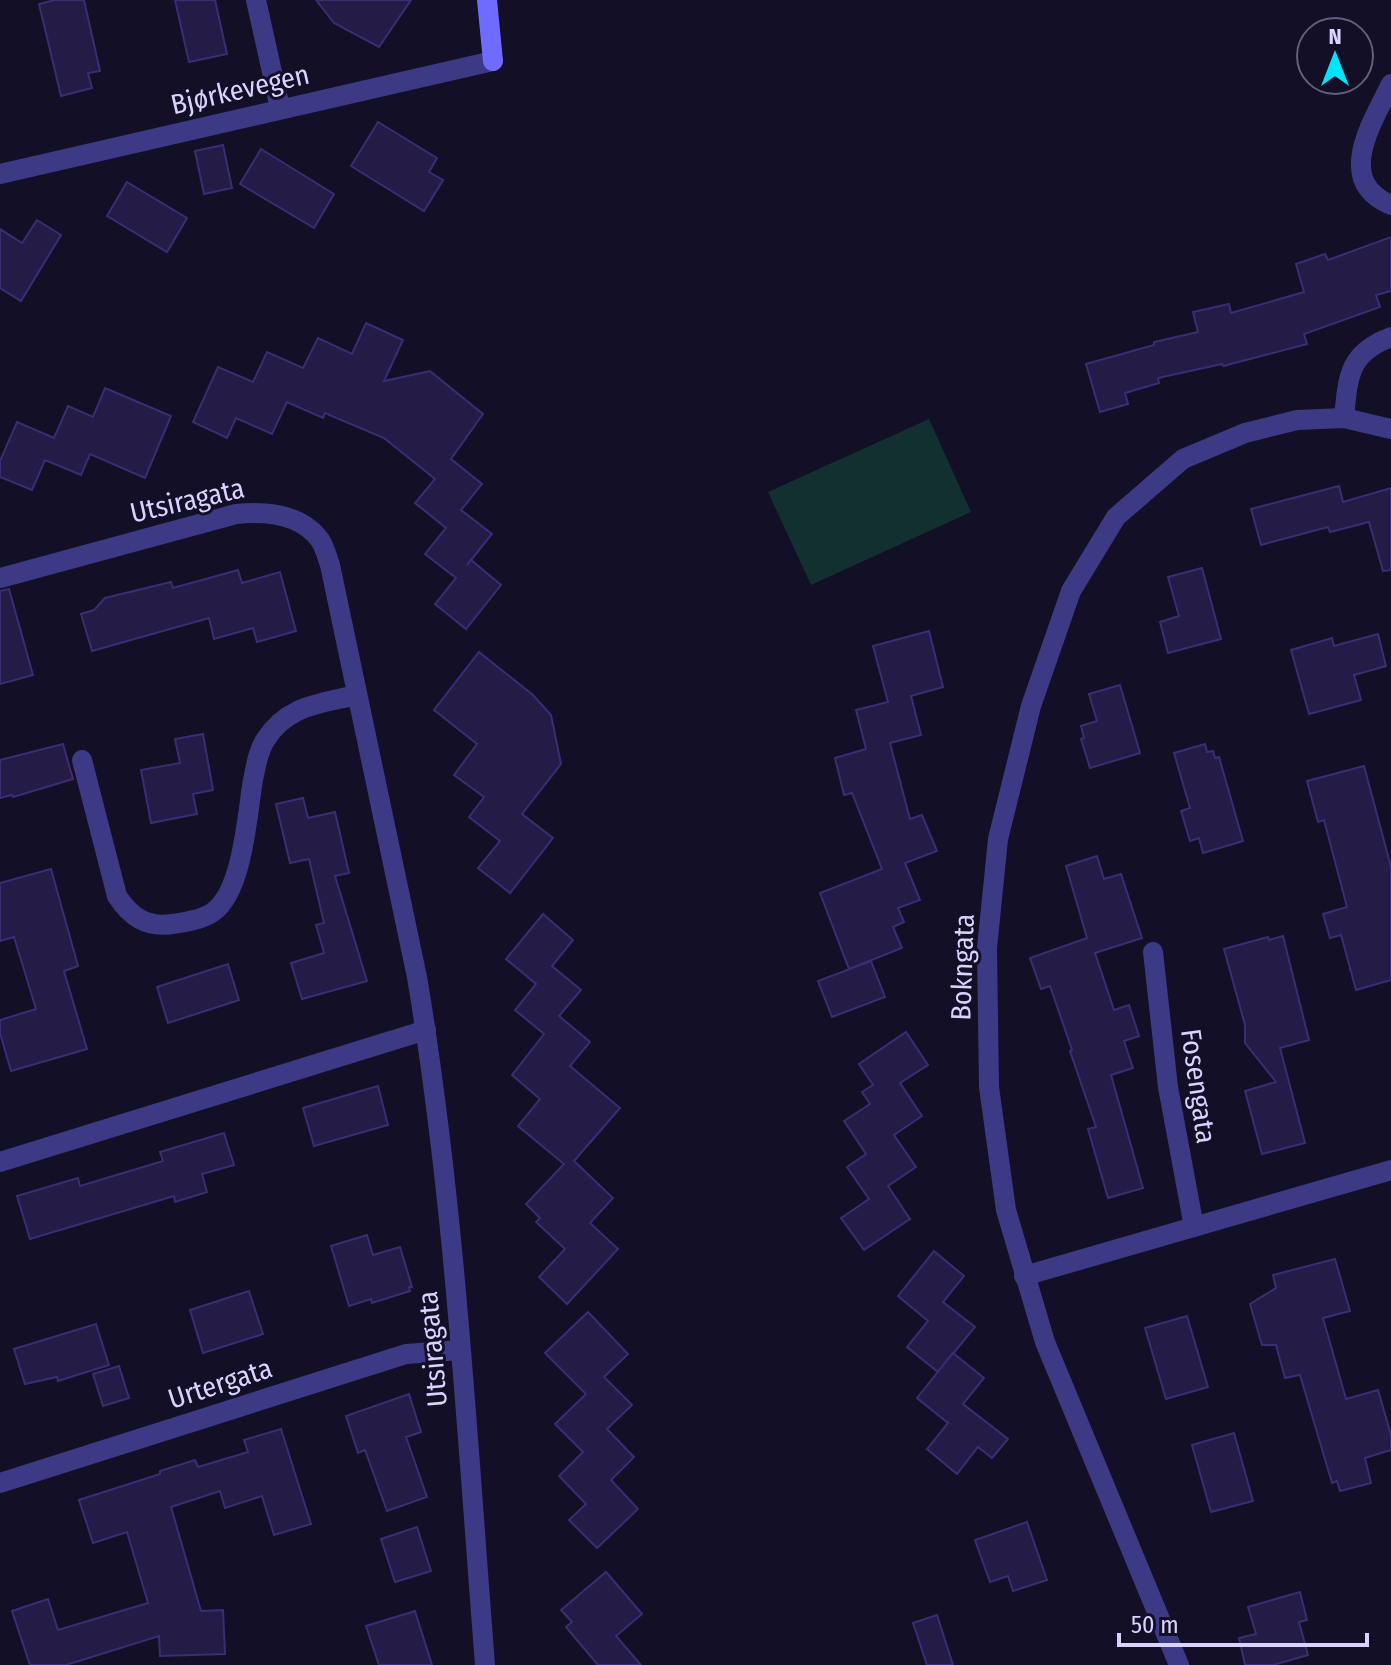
<svg xmlns="http://www.w3.org/2000/svg" width="1391" height="1665" font-family="'Fira Sans Condensed',sans-serif">
<rect width="100%" height="100%" fill="#130f26"/>
<path fill="#12302f" d="M929,419l42,93 -160,73 -43,-93z"/>
<g fill="#241b47" stroke="#3b2d73" stroke-width="2">
<path d="M55,0h29l16,71 -12,2 4,15 -31,8 -22,-92z"/>
<path d="M175,0h40l12,54 -38,8z"/>
<path d="M316,0h95l-32,47 -45,-24z"/>
<path d="M378,122l59,36 -8,14 14,8 -19,31 -73,-45z"/>
<path d="M223,145l9,43 -28,6 -9,-43z"/>
<path d="M261,149l73,45 -20,34 -74,-44z"/>
<path d="M127,182l60,36 -20,34 -60,-36z"/>
<path d="M37,220l24,15 -40,66 -21,-13v-59l22,14z"/>
<path d="M1391,237v54l-15,4 4,12 -76,27 3,10 -84,22 -1,-2 -64,14 1,5 -34,10 3,11 -28,8 -14,-48 68,-19v-3l44,-10 -5,-20 36,-8 2,9 73,-21 -8,-28 29,-10 3,6z"/>
<path d="M366,323l37,17 -19,41 46,-10 53,43 -32,45 31,25 -21,26 31,24 -25,31 4,-5 30,25 -35,44 -31,-25 21,-26 -31,-24 21,-26 -31,-25 20,-24 -51,-41 -59,-25 -2,5 -36,-16 -15,32 -36,-16 -9,20 -34,-16 25,-55 35,15 14,-30 36,16 15,-30 34,16z"/>
<path d="M105,388l66,28 -26,62 -55,-24 -9,21 -36,-15 -13,30 -32,-13v-16l17,-39 37,16 14,-32 25,11z"/>
<path d="M1339,486l4,16 48,-14v82l-8,1 -14,-49 -39,10 -2,-5 -67,18 -10,-36z"/>
<path d="M1202,568l19,71 -53,14 -8,-31 19,-6 -11,-39z"/>
<path d="M238,570l4,13 38,-11 16,59 -39,11 -4,-14 -39,11 -5,-21 -117,33 -11,-37 13,-4 11,-12 66,-16 2,6z"/>
<path d="M9,589l24,86 -33,9v-93z"/>
<path d="M929,631l14,56 -32,9 10,39 -31,8 20,76 12,-4 15,36 -32,12 15,37 -22,8 6,14 -11,5 9,21 -53,21 -29,-76 62,-24 -30,-76 -8,2 -9,-37 31,-9 -10,-39 32,-8 -15,-56z"/>
<path d="M1378,634l8,32 -32,9 7,25 -52,14 -18,-64 41,-12 2,8z"/>
<path d="M479,652l54,43 18,20 10,49 -39,50 31,24 -43,55 -32,-25 22,-27 -31,-24 15,-20 -30,-22 23,-31 -43,-34z"/>
<path d="M1120,685l20,68 -50,15 -9,-29 3,-1 -3,-12 16,-5 -8,-27z"/>
<path d="M203,734l10,56 -20,4 4,20 -46,9 -10,-53 39,-7 -5,-24z"/>
<path d="M63,744l10,35 -60,18 -1,-2 -12,3v-38z"/>
<path d="M1205,744l2,8 6,-1 2,7 4,-1 24,84 -40,12 -4,-15 -9,3 -9,-30 9,-3 -16,-55z"/>
<path d="M1364,766l27,101v113l-35,10 -15,-55 -11,3 -7,-24 24,-7 -23,-87 -6,2 -11,-41z"/>
<path d="M303,798l5,20 27,-6 14,61 -14,3 32,105 -65,18 -11,-36 33,-10 -8,-28 8,-2 -15,-64 -19,4 -14,-59z"/>
<path d="M1097,856l7,23 17,-5 21,64 -47,15 19,57 15,-5 10,31 -15,5 9,27 -22,7 32,113 -35,10 -20,-69 8,-2 -26,-76 2,-1 -22,-64 -9,3 -11,-31 57,-20 -21,-72z"/>
<path d="M51,869l27,97 -14,5 23,78 -76,22 -11,-38v-13l36,-11 -22,-72 -14,4v-58z"/>
<path d="M543,914l30,26 -21,26 29,24 -22,26 31,26 -20,24 50,42 -46,53 39,37 -23,25 28,26 -51,55 -28,-27 26,-28 -29,-27 4,-4 -14,-14 38,-40 -46,-38 22,-27 -28,-24 32,-41 -29,-24 21,-26 -30,-25z"/>
<path d="M1283,936l26,104 -29,8 25,95 -43,11 -17,-63 31,-9 -31,-39v-18l-21,-76 44,-12 1,3z"/>
<path d="M871,961l14,36 -53,20 -14,-36z"/>
<path d="M228,964l11,36 -71,23 -11,-36z"/>
<path d="M906,1032l22,33 -28,18 22,33 -28,19 22,32 -28,19 22,33 -46,31 -23,-32 28,-19 -22,-32 19,-13 -22,-33 26,-17 -8,-12 11,-7 -14,-21z"/>
<path d="M378,1086l10,39 -74,21 -11,-38z"/>
<path d="M224,1133l10,32 -32,9 5,18 -32,10 -1,-6 -144,43 -13,-43 61,-18 2,8 83,-25 -3,-9z"/>
<path d="M367,1235l6,20 27,-8 12,40h-3l1,4 -38,12 -1,-4 -22,7 -18,-60z"/>
<path d="M934,1251l30,25 -21,26 32,25 -37,45 -31,-25 21,-26 -30,-25z"/>
<path d="M1335,1259l15,52 -27,7 23,81 32,-9 13,45v15l-26,8 6,25 -31,8 -3,-10 -5,2 -32,-108 -15,3 -9,-33h-14l-12,-41 26,-16 -3,-13z"/>
<path d="M249,1291l14,43 -60,19 -13,-43z"/>
<path d="M588,1312l40,42 -24,23 28,28 -25,24 27,28 -23,23 27,29 -41,39 -28,-28 17,-16 -27,-28 24,-24 -28,-28 31,-30 -41,-41z"/>
<path d="M1187,1316l21,71 -42,12 -21,-71z"/>
<path d="M96,1324l13,41 -51,16 -1,-4 -32,7 -11,-35z"/>
<path d="M953,1353l31,25 -21,26 45,35 -16,19 -14,-11 -21,27 -30,-25 21,-26 -31,-25z"/>
<path d="M119,1366l10,32 -26,8 -10,-32z"/>
<path d="M409,1394l12,38 -15,5 21,60 -40,14 -22,-61 -7,3 -12,-37z"/>
<path d="M281,1429l30,95 -37,11 -12,-39 -37,12 -5,-17 -49,16 30,104 22,-1 2,44 -65,2 -1,-20 -93,29h-36l-18,-54 36,-12 10,31 90,-27 -21,-71 -34,11 -14,-43 81,-26v-3l35,-11 3,7 50,-15 -4,-12z"/>
<path d="M1234,1433l19,68 -42,11 -19,-67z"/>
<path d="M1027,1522l20,58 -34,11 -5,-15 -18,6 -15,-42z"/>
<path d="M417,1527l14,44 -36,11 -14,-43z"/>
<path d="M606,1572l36,42 -26,22 25,29h-43l-32,-38 6,-5 -11,-12z"/>
<path d="M1300,1592l7,28 -8,2 9,33 -35,10h-28l-6,-27 17,-4 -8,-27z"/>
<path d="M415,1611l17,54h-53l-13,-39z"/>
<path d="M937,1615l16,50h-26l-14,-42z"/>
</g>
<g fill="none" stroke-linecap="round" stroke-linejoin="round">
<g stroke="#3d3a85" stroke-width="20">
<path d="M256,0l24,108"/>
<path d="M1391,84c-19,39 -57,97 0,121"/>
<path d="M0,174l493,-113"/>
<path d="M1344,418c4,-41 4,-65 47,-81"/>
<path d="M0,578l236,-64c30,-3 65,0 84,26 5,7 7,17 10,25l87,412c38,227 50,459 68,688"/>
<path d="M82,760l35,136c13,20 29,32 55,28 13,-2 30,-4 41,-12 30,-21 34,-97 40,-132 3,-14 5,-30 13,-41 22,-34 54,-35 90,-44"/>
<path d="M1153,952l15,135 26,140"/>
<path d="M0,1162l426,-132"/>
<path d="M1024,1276l367,-106"/>
<path d="M0,1483l406,-129 54,-4"/>
<path d="M1179,1665l-134,-323 -39,-132 -17,-123 -2,-139 11,-109 33,-133 40,-115 45,-74 67,-58 62,-26 52,-13 47,-2 47,11"/>
</g>
<path stroke="#6f6bff" stroke-width="20" d="M487,0l6,61"/>
</g>
<g text-anchor="middle" stroke-width="6" stroke-linejoin="round" paint-order="stroke">
<g font-size="28" fill="#d9d4ff" stroke="#130f26">
<text transform="translate(240 89) rotate(-13)" y="10">Bjørkevegen</text>
<text transform="translate(187 500) rotate(-13)" y="10">Utsiragata</text>
<text transform="translate(962 967) rotate(-88)" y="10">Bokngata</text>
<text transform="translate(1199 1086) rotate(82)" y="10">Fosengata</text>
<text transform="translate(432 1349) rotate(-95)" y="10">Utsiragata</text>
<text transform="translate(220 1383) rotate(-18)" y="10">Urtergata</text>
</g>
</g>
<g transform="translate(1335 56)"><circle r="38" fill="#130f26" stroke="#625e7d" stroke-width="2"/>
<path d="M0-6L14 30L0 20L-14 30Z" fill="#00e5ff"/>
<text y="-12" font-size="22" font-weight="bold" text-anchor="middle" fill="#d9d4ff">N</text>
</g>
<path d="M1119 1633v12h248v-12" fill="none" stroke="#d9d4ff" stroke-width="4"/>
<text x="1131" y="1633" font-size="24" fill="#d9d4ff" stroke="#130f26" stroke-width="6" paint-order="stroke">50 m</text>
</svg>
